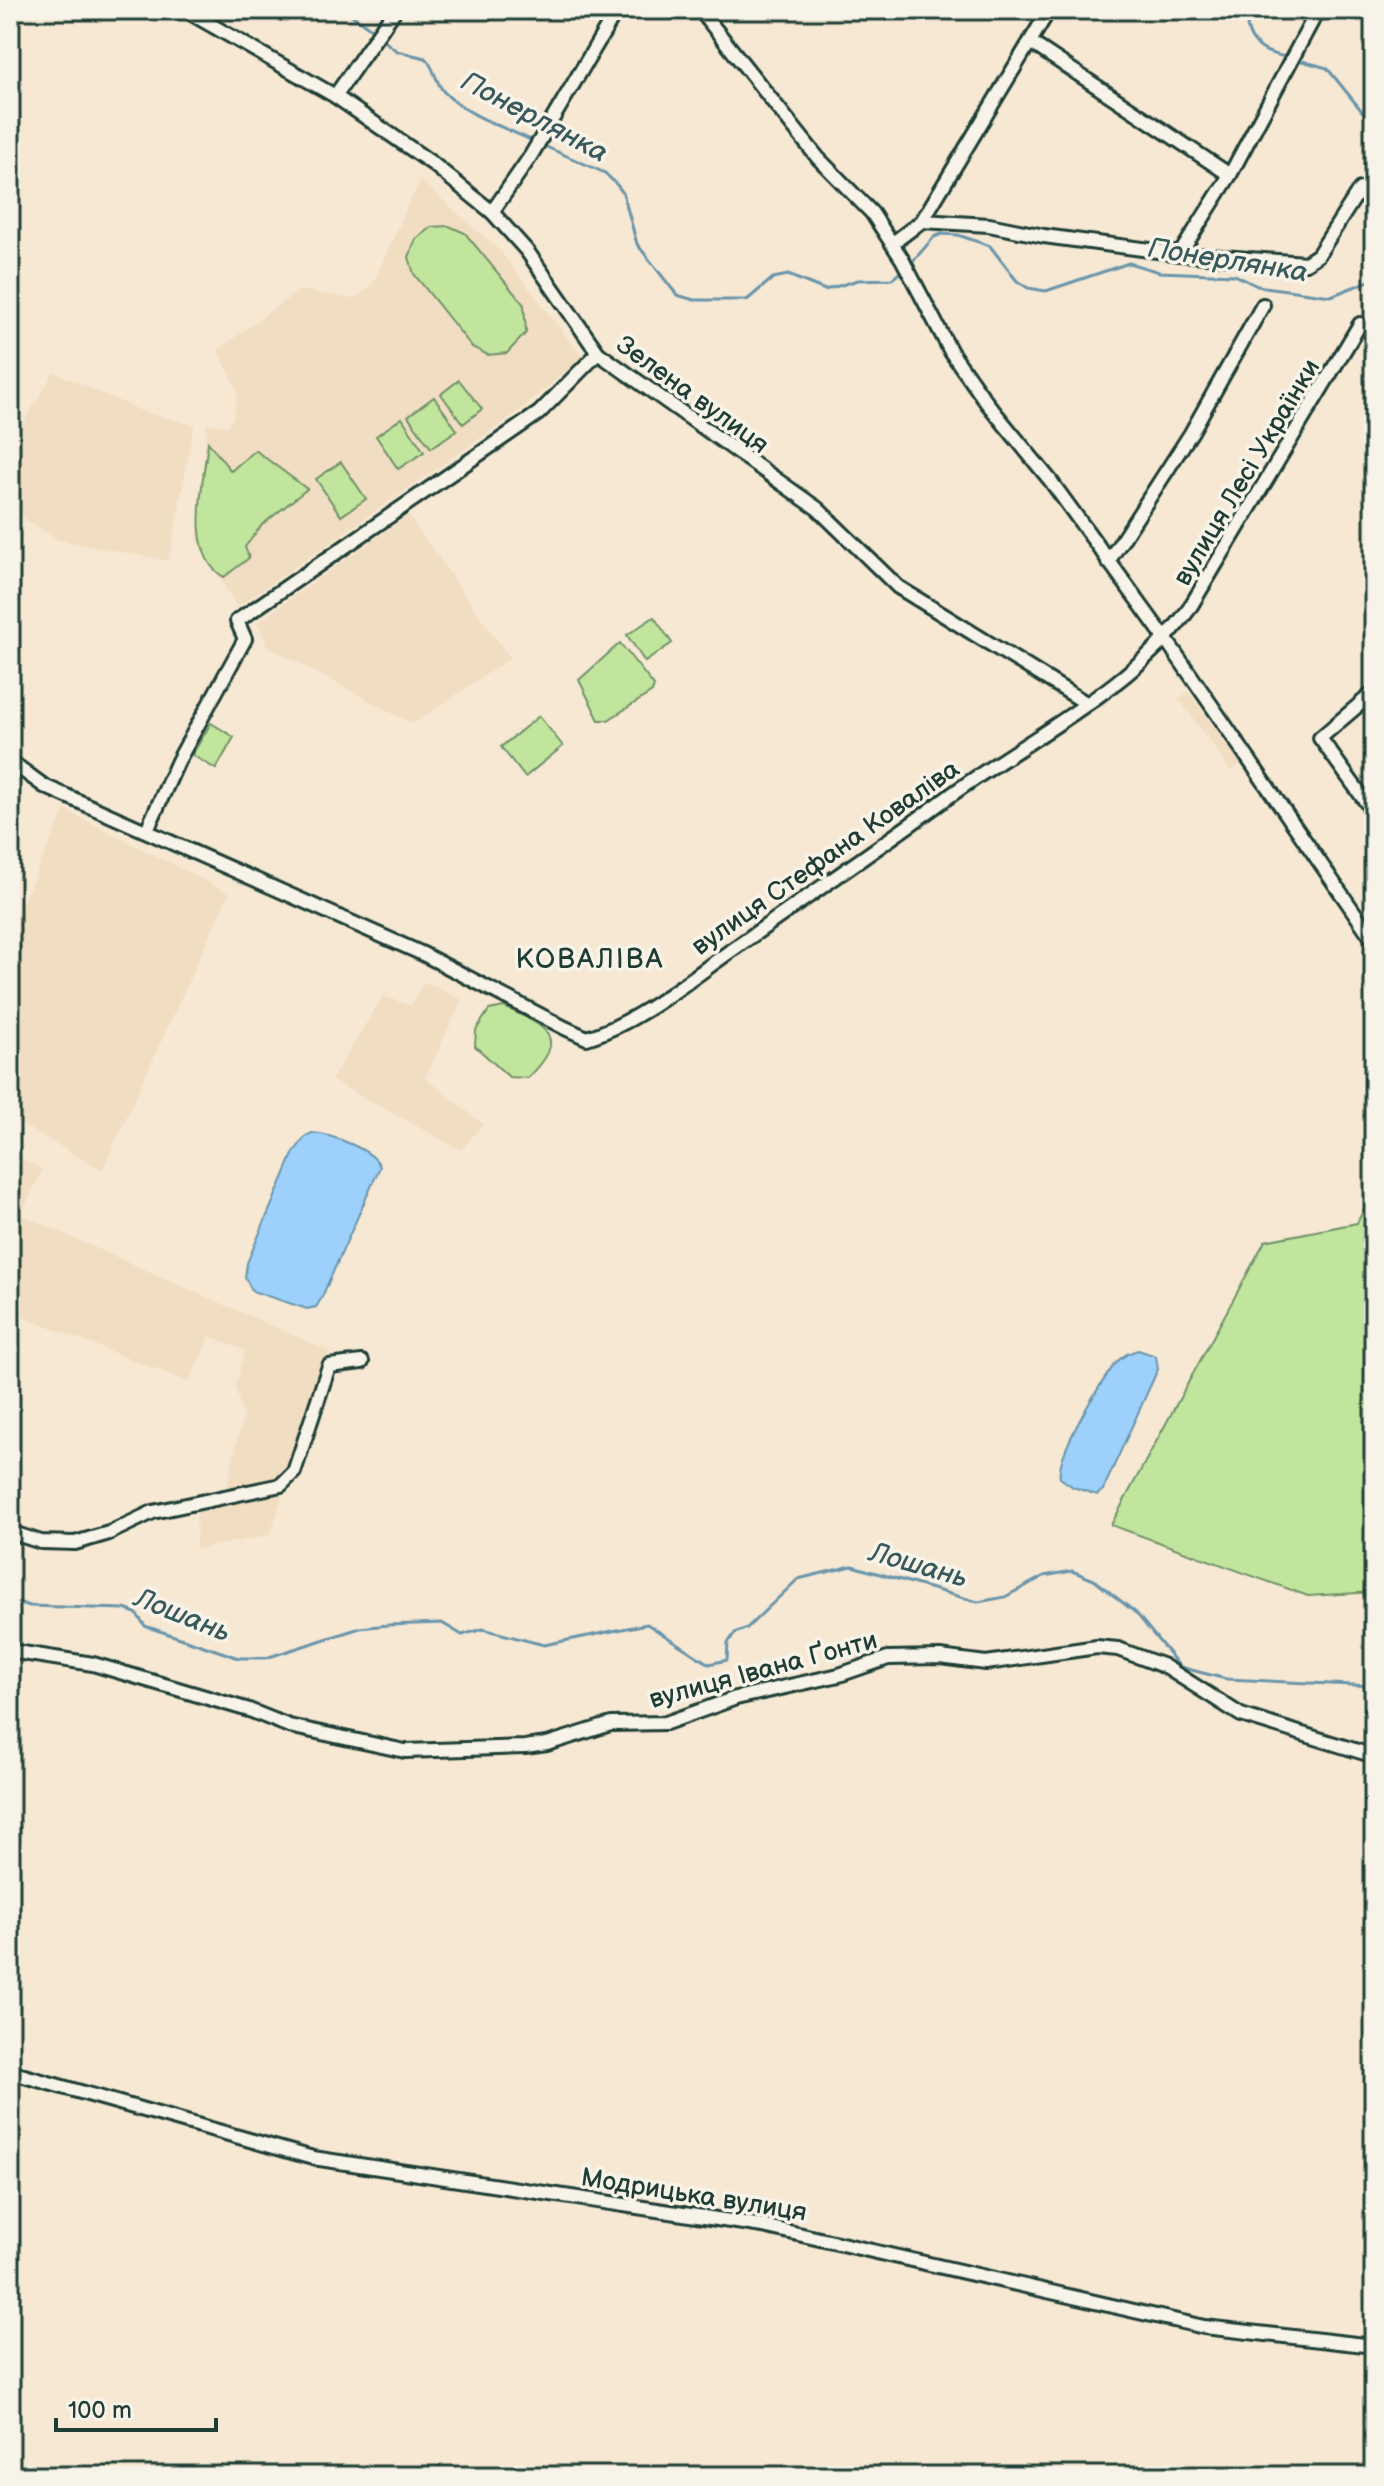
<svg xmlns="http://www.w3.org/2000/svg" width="1384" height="2486" font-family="'Balsamiq Sans',sans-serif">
<rect width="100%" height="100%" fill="#f6e8d3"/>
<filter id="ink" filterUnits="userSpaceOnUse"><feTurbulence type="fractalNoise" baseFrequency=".0125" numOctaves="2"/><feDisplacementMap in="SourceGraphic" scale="16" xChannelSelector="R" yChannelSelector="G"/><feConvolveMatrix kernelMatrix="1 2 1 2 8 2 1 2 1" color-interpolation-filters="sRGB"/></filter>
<g filter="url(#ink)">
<g fill="#f1ddc2">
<path d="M420,180l81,72 81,105 -65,56 -280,194 -40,-66 10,-118 20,4 6,-9 5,-27 -20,-41 81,-60 54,9 18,-12z"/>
<path d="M54,372l92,41 48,12 -25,136 -111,-21 -48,-31v-64z"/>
<path d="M408,515l102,143 -97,66 -146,-78 -9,-24z"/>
<path d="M1188,692l53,72 -10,7 -52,-72z"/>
<path d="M65,810l164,83 -127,277 -92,-52v-188z"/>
<path d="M424,982l38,18 -37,78 58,46 -22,26 -130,-70 52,-84 28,10z"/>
<path d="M10,1151l32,19 -21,45 308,136 -59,184 -74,14 1,-52 29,-7 17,-74 -8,-29 10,-36 -35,-15 -21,46 -179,-70z"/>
</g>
<g fill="#c2e59e" stroke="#709169" stroke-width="2">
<path d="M449,226l16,7 59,72 2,28 -19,20 -19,2 -16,-8 -58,-73 -5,-17 7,-18 15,-12z"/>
<path d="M459,380l23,29 -19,15 -22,-30z"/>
<path d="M434,397l23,33 -26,18 -23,-32z"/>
<path d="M402,418l22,34 -26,17 -22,-33z"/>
<path d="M208,442l23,29 24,-21 52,39 -45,36 -17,22 4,11 -25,19c-40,-22 -20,-98 -16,-135z"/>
<path d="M341,462l25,37 -25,17 -25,-37z"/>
<path d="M654,617l18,26 -27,19 -18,-27z"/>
<path d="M620,643l34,43 -2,6 -44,28h-9l-20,-40z"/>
<path d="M539,716l24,30 -38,31 -24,-30z"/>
<path d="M211,723l23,14 -18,32 -24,-14z"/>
<path d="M504,1007c43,20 66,30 24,71l-19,-1 -34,-31 1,-16 13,-20z"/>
<path d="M1374,1189v403l-66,4 -197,-71 154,-284 92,-18z"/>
</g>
<g fill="#9dd0fa" stroke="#6b95ab" stroke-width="2">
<path d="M312,1133c18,1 63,17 68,34l-59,132 -5,8 -9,2 -55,-18 -7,-14 2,-14 47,-111 12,-16z"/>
<path d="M1138,1350l18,6 2,13 -55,121 -6,5 -24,-8 -13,-9c-5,-22 41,-98 57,-116 6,-7 12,-9 21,-12z"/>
</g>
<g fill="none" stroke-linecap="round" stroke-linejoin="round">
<g stroke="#6b95ab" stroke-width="3">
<path d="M345,10l29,21"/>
<path d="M1248,10c-6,30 13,44 40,47"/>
<path d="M379,37l18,14 28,7c10,9 10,24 19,34 23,24 62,36 91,50"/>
<path d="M1295,59l32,9 47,58"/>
<path d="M542,145l63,28 12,12 6,8 14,51 40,51 17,5h53l26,-22 15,-3 37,15 33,-10 34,-1 10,-8"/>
<path d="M908,267l26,-30 8,-3 16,1 32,11 27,35 11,7 18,3 83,-28 30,9 76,3 22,11 74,10 43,-17"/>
<path d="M10,1600l20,6 94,3 12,4 9,13 94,32h27l94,-30 28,-3 54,-2 20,12 21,-6 61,16 103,-21 62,40 18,-4 1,-17 7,-10 12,-5 51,-49 54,-13 126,36 27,-5 39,-21 28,-5 22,9 42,33 44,54 46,12 148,7"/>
</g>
<g stroke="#1f3d34" stroke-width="18">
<g id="minor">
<path d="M185,10l150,86 98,68 59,48 35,39 71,102 220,156 80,78 188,116"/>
<path d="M700,10l118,148 54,55 30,46 49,93 36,51 63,77 117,161 207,300"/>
<path d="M1030,42l200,133"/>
<path d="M335,96l60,-86"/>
<path d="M492,212l38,-55 87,-147"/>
<path d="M922,221l67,4 55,11 136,18 126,9 12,-8 42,-66"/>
<path d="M893,243l29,-22 127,-211"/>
<path d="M1180,254l50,-79 88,-165"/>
<path d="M1108,562l83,-129 72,-128"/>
<path d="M1374,692l-54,46 54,75"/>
<path d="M10,761l34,25 379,168 142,74 22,10c53,-16 100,-57 145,-88 73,-52 147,-102 219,-155 78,-57 182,-107 238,-186l171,-285"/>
<path d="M147,830l31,-69 67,-122 -8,-18 302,-208 59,-60"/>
<path d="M10,1532l31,10 34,1 34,-10 44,-21 128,-27 13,-13 35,-106 33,-4"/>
<path d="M10,1651l83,13 156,46 40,16 116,25 120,-4 22,-3 64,-20 55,-1 70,-25 103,-23 49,-17 52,-1 46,6 111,-16 21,2 46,17 77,49 133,41"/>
<path d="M10,2072l303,86 450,68 441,101 170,19"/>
</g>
</g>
<use href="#minor" stroke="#f7f3e8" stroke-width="12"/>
</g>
</g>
<g text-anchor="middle" stroke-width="7" stroke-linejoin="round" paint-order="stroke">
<g font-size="26" fill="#1f3d34" stroke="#f7f3e8">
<text transform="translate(693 394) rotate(36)" y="9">Зелена вулиця</text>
<text transform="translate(1246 472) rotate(-59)" y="9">вулиця Лесі Українки</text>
<text transform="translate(825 857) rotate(-35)" y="9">вулиця Стефана Коваліва</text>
<text transform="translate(763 1669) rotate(-15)" y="9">вулиця Івана Ґонти</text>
<text transform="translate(694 2194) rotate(9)" y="9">Модрицька вулиця</text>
</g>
<g font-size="28" font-style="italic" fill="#385a5c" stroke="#f7f3e8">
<text transform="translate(535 116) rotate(28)" y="10">Понерлянка</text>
<text transform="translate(1228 259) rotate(9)" y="10">Понерлянка</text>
<text transform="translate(919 1564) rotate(16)" y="10">Лошань</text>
<text transform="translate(183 1614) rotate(22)" y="10">Лошань</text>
</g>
<g font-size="28" letter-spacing="2" fill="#1f3d34" stroke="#f7f3e8">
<text x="590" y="968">КОВАЛІВА</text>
</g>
</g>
<rect width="1384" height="2486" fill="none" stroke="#f7f3e8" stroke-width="40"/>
<rect x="20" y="20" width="1344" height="2446" fill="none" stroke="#1f3d34" stroke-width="3" filter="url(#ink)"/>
<path d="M56 2418v12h160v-12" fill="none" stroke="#1f3d34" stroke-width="4"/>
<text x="68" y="2418" font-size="24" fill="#1f3d34" stroke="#f7f3e8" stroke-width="6" paint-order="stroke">100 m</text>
</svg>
